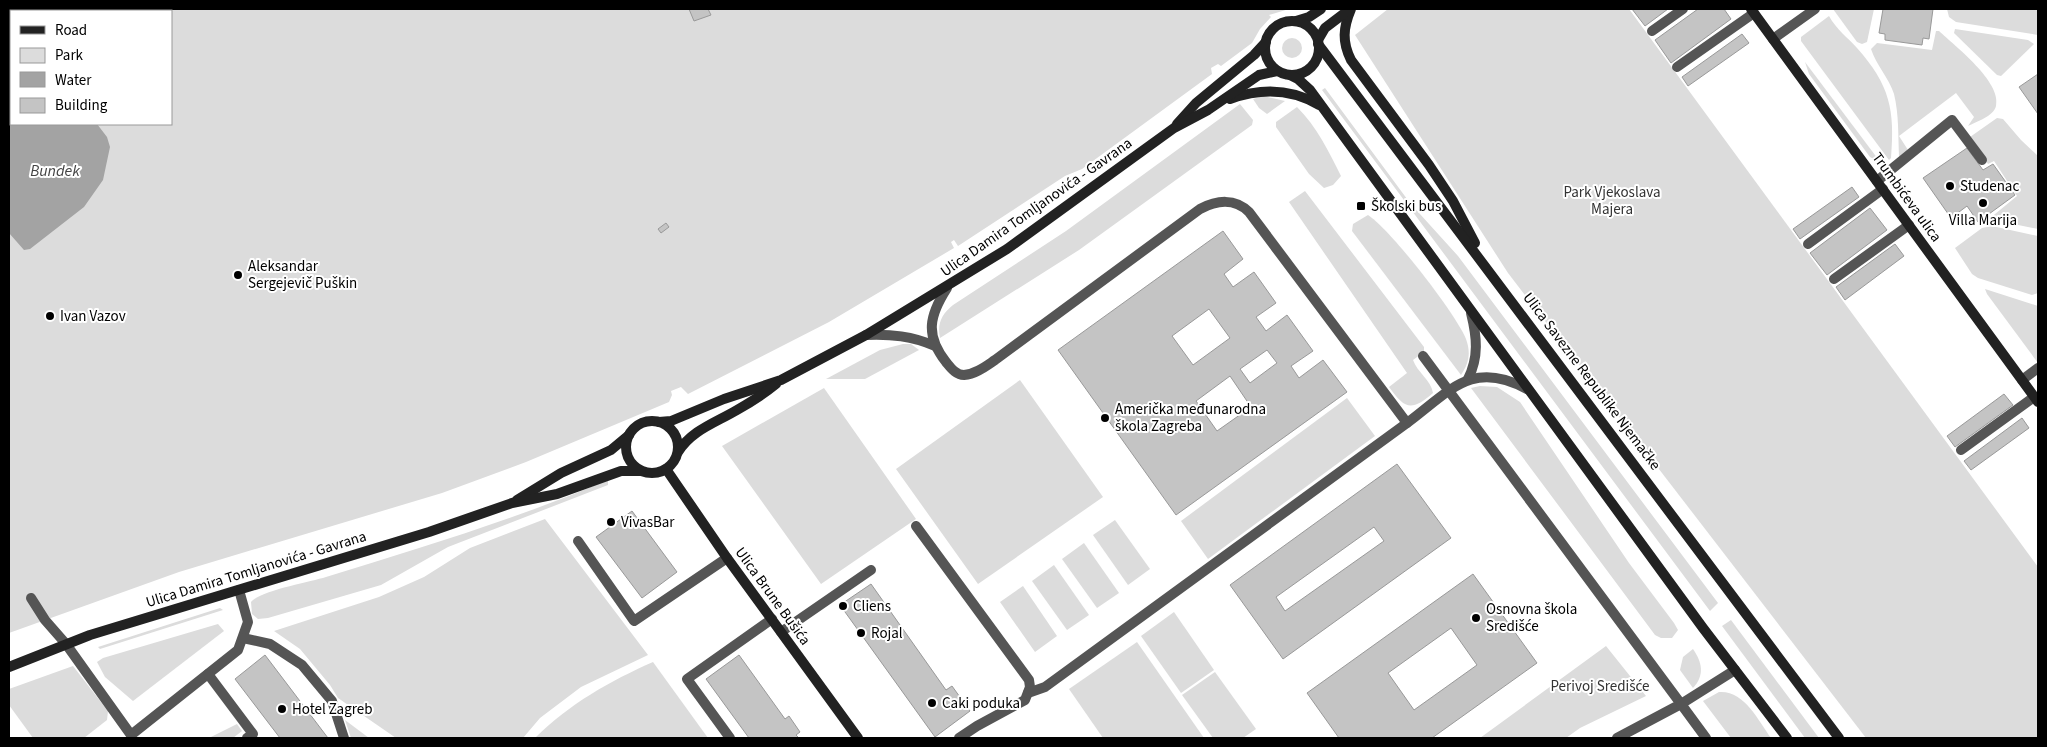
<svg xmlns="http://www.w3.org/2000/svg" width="2047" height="747" font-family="'Source Sans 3',sans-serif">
<rect width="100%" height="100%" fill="#fff"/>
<g fill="#dcdcdc" fill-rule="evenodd">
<path d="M9,9h1280l-20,6 2,2 -11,12 -8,14 -31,23 -3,-2 -7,4 1,6 -130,95 -17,7 -107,70 -4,-6 -3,2 3,6 -125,74 -141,72 -7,-7 -10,4 1,4 -3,7 -143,60 -84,31 -263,79 -170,61zM11,11h160v113h-160z"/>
<path d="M1388,9h241l409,558v171h-172l-358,-465 -153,-238z"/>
<path d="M1833,9h41l-7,33 -5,2 -5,-2z"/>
<path d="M1947,9h91v26l-82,-13 -7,-5z"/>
<path d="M1829,16c7,13 19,22 28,32 33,37 38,62 34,110l-2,2 -88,-119v-4z"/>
<path d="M1955,29l73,11 6,4 -33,32 -4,-1 -43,-42z"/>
<path d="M1936,31h3c16,15 63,51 57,75 -2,10 -20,16 -28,20l6,-9 -18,-24 -57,43 9,14 -9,7c-1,-22 0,-42 -5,-63 -5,-16 -18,-29 -23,-45l6,-6 55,7z"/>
<circle cx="1292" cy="48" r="10"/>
<path d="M1805,62l76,101 -11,-6 -61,-83z"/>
<path d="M1325,88l85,115 48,53 260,347 -8,8 -388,-521z"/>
<path d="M1263,96l22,5 -18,13 -8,-6 -6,-9z"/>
<path d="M1240,104l13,16 -1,5 -173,125 -139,88c-3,-15 2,-24 13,-33l113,-74z"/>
<path d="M1297,107c20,20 32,45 44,69l-8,9 -9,3 -15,-14 -33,-47v-5z"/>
<path d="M1997,118l6,1 18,21 17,16v73l-49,-10 28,-23 -23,-35 -6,3 -18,-27z"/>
<path d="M1305,191l119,156v5l-11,8c4,12 18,20 20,33 -22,19 -28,16 -44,-6l18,-14 -118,-171z"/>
<path d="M1368,215c23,15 88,99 98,124 5,14 3,24 -5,36l-109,-144 1,-7z"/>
<path d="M1992,226l46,10v57l-6,2 -54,-17 -6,-4 -17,-26 27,-20z"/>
<path d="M1985,289l53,17v57l-51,-69z"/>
<path d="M903,344h8l8,6 -54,29h-39l54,-29z"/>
<path d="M1020,380l83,117 -125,87 -82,-115z"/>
<path d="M1480,386l17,1 23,15 109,161 45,60 4,7 -6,8h-11l-6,-3 -184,-247z"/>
<path d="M824,388l92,131 -95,65 -99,-138z"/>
<path d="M1347,398l28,38 -167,123 -27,-38z"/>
<path d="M608,480v5l-160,62 -67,38 -113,33 -10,1 -6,-5 -1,-12c8,-11 59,-20 75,-25 95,-29 190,-58 282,-97z"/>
<path d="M545,519l103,136 -67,32 -41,31 -17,20h-127l-58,-40 -8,-13 -30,-36 -26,-18 105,-34 45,-20 46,-29z"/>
<path d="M1115,520l35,49 -22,16 -35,-50z"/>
<path d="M1084,543l35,50 -22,15 -35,-49z"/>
<path d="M1054,565l35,50 -22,15 -35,-49z"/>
<path d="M1023,586l34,50 -22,16 -35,-50z"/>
<path d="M220,608l3,2 -123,39 -2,-2z"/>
<path d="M1174,612l40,58 -33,23 -40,-57z"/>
<path d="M1731,620l88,118h-14l-83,-112z"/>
<path d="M218,624l6,7 -91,70 -28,-24 -8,-15 6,-4z"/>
<path d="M1137,642l67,96h-101l-34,-49z"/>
<path d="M1606,646l40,50 -66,32 -14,10h-86z"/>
<path d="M1693,649c9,13 12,26 0,39l-13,-18 3,-13z"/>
<path d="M653,662l55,76h-173c34,-34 75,-57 118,-76z"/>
<path d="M73,666l35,45 -1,9 -23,18h-51l-24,-33v-16z"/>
<path d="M1215,672l41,57 -13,9h-30l-31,-43z"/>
<path d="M1719,692c25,-2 39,28 52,46h-40l-28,-37z"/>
<path d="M345,720l24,18h-18z"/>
<path d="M237,724l5,7 -9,7h-24z"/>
</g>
<path fill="#a3a3a3" d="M9,9h6l-4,2v113h86l10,13 3,10 -7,33 -19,27 -54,42 -6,1 -15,-17z"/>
<g fill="#c4c4c4" stroke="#999" fill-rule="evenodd">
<path d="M689,9h19l3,6 -17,6z"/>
<path d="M1632,9h36l-23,17z"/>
<path d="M1698,9h26l7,10 -60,44 -16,-23z"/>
<path d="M1883,9h50l-4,30 -6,-1 -1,7 -37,-5v-6l-6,-1z"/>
<path d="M1742,34l7,9 -61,43 -6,-9z"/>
<path d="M2038,74v40l-19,-27z"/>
<path d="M1967,148l16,22 10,-6 22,31 -37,27 -11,-16 -16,12 -28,-40z"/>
<path d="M1852,187l7,10 -59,42 -7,-10z"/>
<path d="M1870,208l17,22 -60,45 -17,-22z"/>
<path d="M666,223l3,4 -8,6 -3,-4z"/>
<path d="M1223,231l20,28 -19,15 9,13 21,-15 22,31 -20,14 10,14 21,-16 26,36 -22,15 8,12 24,-18 24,32 -171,123 -118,-165zM1209,309l21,29 -37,27 -21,-29zM1267,350l10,13 -27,20 -10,-14zM1230,376l21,31 -34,24 -21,-30z"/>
<path d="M1895,244l9,12 -59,44 -9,-13z"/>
<path d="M2004,394l9,11 -58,42 -8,-11z"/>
<path d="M2022,418l7,10 -58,42 -7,-9z"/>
<path d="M1397,464l54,74 -168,121 -53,-74zM1374,527l10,14 -99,70 -9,-14z"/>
<path d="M632,511l45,61 -35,26 -46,-61z"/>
<path d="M1473,574l64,89 -105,75h-93l-32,-45zM1451,628l26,37 -63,45 -26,-37z"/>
<path d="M871,584l75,106 6,-4 18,25 -35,26 -95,-132z"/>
<path d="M265,655l63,83h-48l-45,-59z"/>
<path d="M739,655l46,64 4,-3 11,16 -4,3 3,3h-50l-43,-59z"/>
</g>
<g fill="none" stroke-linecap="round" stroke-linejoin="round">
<g stroke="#555" stroke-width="10">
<path d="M1652,31l31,-22"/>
<path d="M1677,67l77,-54"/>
<path d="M1877,181l75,-61 30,40"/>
<path d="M1808,244l75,-55"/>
<path d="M1834,279l75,-54"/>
<path d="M947,288c-18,28 -22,47 -1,74 5,6 10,13 18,13 12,-1 22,-9 31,-15l205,-151c17,-9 35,-11 49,3l158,211c43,-32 65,-64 120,-34"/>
<path d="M866,335c25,-1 46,1 69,11"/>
<path d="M1423,356l258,348 -64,34"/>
<path d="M1468,379c11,-22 9,-42 3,-66"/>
<path d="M1961,450l73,-53"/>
<path d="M916,526l113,154 1,7 -5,13 -48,26 -18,12"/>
<path d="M578,541l56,80 93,-63"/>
<path d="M31,598l14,22 21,24 65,91 107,-85 10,-28 -9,-32"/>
<path d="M781,632l90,-62"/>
<path d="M243,638l27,6 32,21 30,36 12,37"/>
<path d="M208,674l45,60 -6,4"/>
<path d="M730,738l-43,-59 85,-60"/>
</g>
<g stroke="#555" stroke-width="10">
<path d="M1773,39l42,-30"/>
<path d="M2022,380l16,-12"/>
<path d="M1028,693l17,-6 362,-264"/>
<path d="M1706,738l-25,-34 54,-34"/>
</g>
<g stroke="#222" stroke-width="10">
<path d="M1351,9c-8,19 -9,33 0,51l78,105 24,36 22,42"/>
<path d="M1751,9l287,393"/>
<path d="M1296,21l13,-4 12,-8"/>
<circle cx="1292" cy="48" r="27"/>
<path d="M1318,40l7,-12 25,-19"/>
<path d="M1318,44l521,694"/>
<path d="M1290,75l8,4 12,11 393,538 84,110"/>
<path d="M1230,99c31,-11 60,-11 89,6"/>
<path d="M1177,124l19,-21 58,-48 12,-13"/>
<circle cx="652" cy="447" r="26"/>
<path d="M659,422l12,-1 53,-22 57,-19 85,-45 141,-86 167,-121 34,-18 51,-35 18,-4"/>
<path d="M678,452c14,-22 37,-29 59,-42 14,-8 27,-16 39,-26"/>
<path d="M666,469l61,89 131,180"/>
<path d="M517,500l44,-27 50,-23 18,-15"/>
<path d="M9,667l81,-32 339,-103 83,-29 45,-9 64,-23h20"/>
</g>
</g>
<g fill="#000" stroke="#fff" stroke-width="2">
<circle cx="1950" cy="186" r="5"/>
<circle cx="1983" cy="203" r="5"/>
<rect x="1356" y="201" width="10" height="10" rx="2.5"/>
<circle cx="238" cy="275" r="5"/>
<circle cx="50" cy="316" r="5"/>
<circle cx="1105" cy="418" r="5"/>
<circle cx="611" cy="522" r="5"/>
<circle cx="843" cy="606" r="5"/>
<circle cx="1476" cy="618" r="5"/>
<circle cx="861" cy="633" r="5"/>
<circle cx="932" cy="703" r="5"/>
<circle cx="282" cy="709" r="5"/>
</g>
<g text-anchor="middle" stroke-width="4" stroke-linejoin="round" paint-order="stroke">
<g font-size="15" fill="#000" stroke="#fff" text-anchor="start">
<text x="1960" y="191">Studenac</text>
<text x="1371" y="211">Školski bus</text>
<text x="1983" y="225" text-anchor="middle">Villa Marija</text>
<text x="248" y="271">Aleksandar<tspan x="248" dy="17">Sergejevič Puškin</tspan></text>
<text x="60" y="321">Ivan Vazov</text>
<text x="1115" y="414">Američka međunarodna<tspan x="1115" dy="17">škola Zagreba</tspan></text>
<text x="621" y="527">VivasBar</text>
<text x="853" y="611">Cliens</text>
<text x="1486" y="614">Osnovna škola<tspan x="1486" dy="17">Središće</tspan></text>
<text x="871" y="638">Rojal</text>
<text x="942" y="708">Caki poduka</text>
<text x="292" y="714">Hotel Zagreb</text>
</g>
<g font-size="15" fill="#333" stroke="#fff">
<text x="1612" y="197">Park Vjekoslava<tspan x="1612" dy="17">Majera</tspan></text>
<text x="1600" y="691">Perivoj Središće</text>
</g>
<g font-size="15" fill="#000" stroke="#fff">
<text transform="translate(1907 197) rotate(54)" y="5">Trumbićeva ulica</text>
<text transform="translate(1036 207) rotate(-35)" y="5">Ulica Damira Tomljanovića - Gavrana</text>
<text transform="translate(1592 381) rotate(53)" y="5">Ulica Savezne Republike Njemačke</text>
<text transform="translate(256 569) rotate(-17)" y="5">Ulica Damira Tomljanovića - Gavrana</text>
<text transform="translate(773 596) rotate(54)" y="5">Ulica Brune Bušića</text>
</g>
<g font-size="16" font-style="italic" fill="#444" stroke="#fff">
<text x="55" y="176">Bundek</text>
</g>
</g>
<rect width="2047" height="747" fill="none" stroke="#000000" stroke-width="20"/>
<rect x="10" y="10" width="162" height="115" fill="#ffffff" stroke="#999999"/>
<rect x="20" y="26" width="25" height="8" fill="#222222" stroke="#999999"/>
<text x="55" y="35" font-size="15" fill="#000000">Road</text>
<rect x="20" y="48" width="25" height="15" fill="#dcdcdc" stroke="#999999"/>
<text x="55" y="60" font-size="15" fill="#000000">Park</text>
<rect x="20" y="72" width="25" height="15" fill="#a3a3a3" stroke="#999999"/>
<text x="55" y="85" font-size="15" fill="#000000">Water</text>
<rect x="20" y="98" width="25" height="15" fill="#c4c4c4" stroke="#999999"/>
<text x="55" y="110" font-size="15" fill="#000000">Building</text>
</svg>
